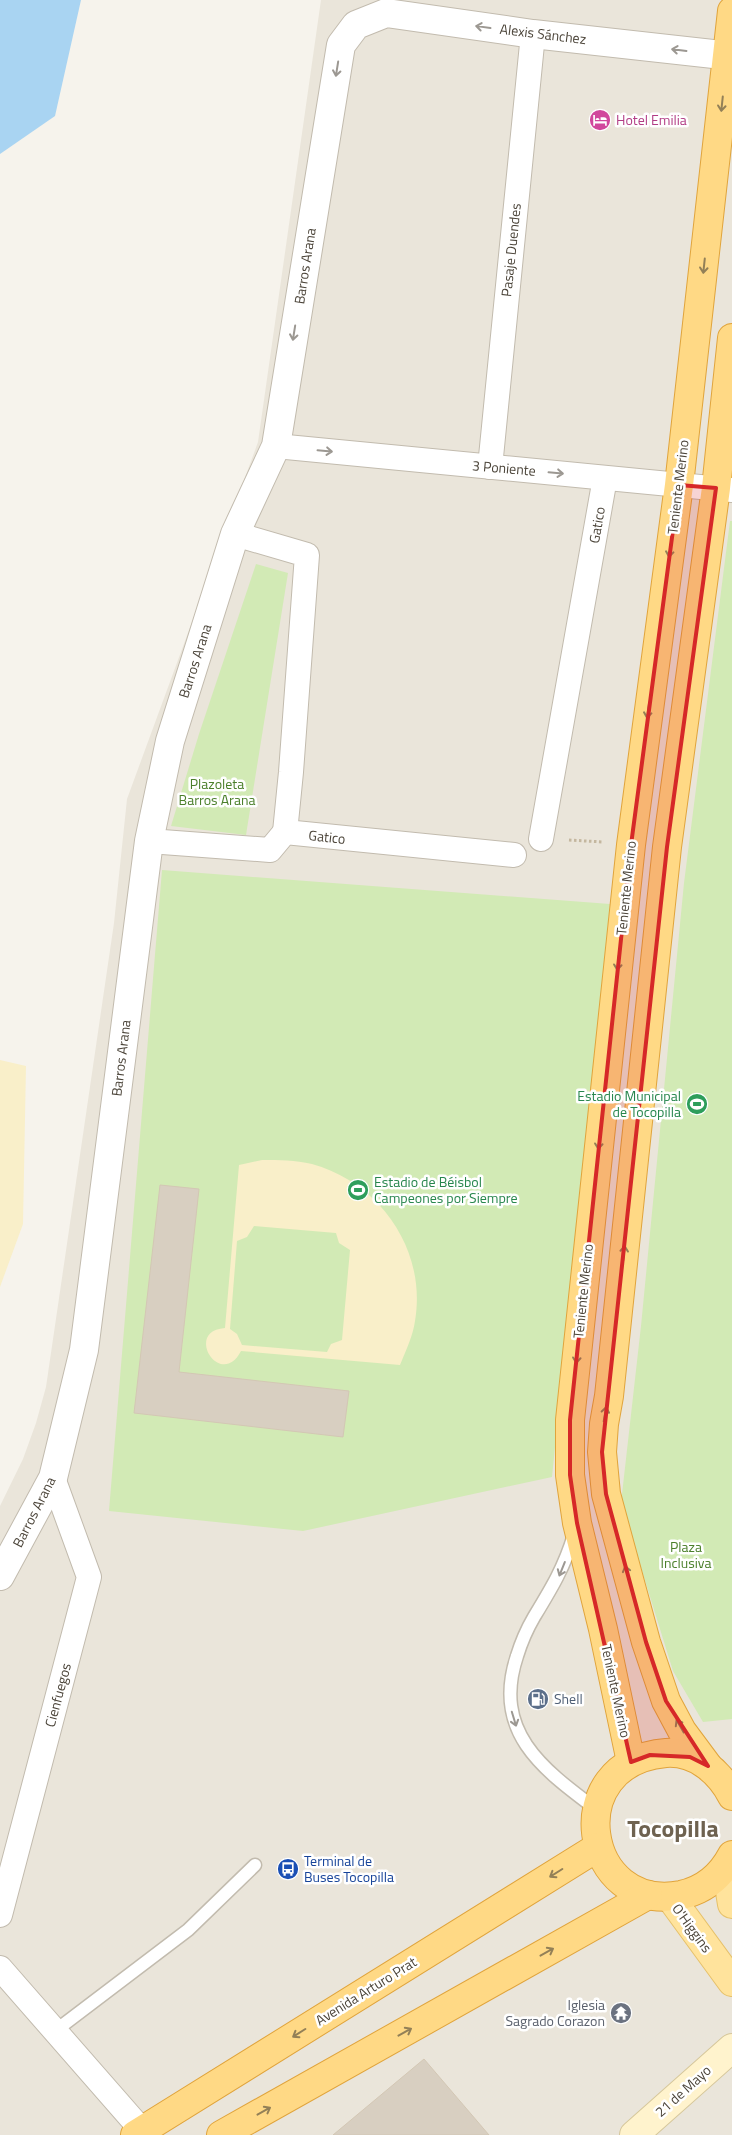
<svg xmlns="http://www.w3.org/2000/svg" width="732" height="2135" font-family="'Titillium Web',sans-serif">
<rect width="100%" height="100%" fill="#f6f3ec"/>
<path fill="#eae5da" d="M321,0h411v2135h-732v-629l23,-47 13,-36 10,-36 68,-464 13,-124 131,-357z"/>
<g fill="#d2eab5">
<path d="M730,521h2v1198l-29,3 -30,-51 -52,-168 20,-177 43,-443z"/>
<path d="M256,564l32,9 -42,262 -75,-9 28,-92z"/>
<path d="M162,870l448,34 -58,573 -249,54 -194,-20z"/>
</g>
<g fill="#f9efc9" fill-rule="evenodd">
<path d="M0,1060l26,6 -3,158 -23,63z"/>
<path d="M262,1160c17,0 33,0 50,4 68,19 115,86 103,157 -2,15 -9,29 -15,44l-159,-14c-20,39 -58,-20 -16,-23l14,-163zM254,1226l82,7 3,10 11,7 -8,90 -11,4 -4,8 -85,-7 -5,-11 -7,-5 7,-88 10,-4z"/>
</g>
<path fill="#a9d4f2" d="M0,0h81l-26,116 -55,38z"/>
<g fill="#d8cfc1" stroke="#d3c7b4">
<path d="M160,1185l39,4 -20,183 170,19 -6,46 -209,-24z"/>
<path d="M424,2059l65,76h-156z"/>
</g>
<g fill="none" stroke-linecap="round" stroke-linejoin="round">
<g stroke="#c2bbae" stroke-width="15">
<g id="service">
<path d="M574,1535c-10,33 -23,54 -40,82 -7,12 -13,26 -17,39 -25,75 24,112 79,153"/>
<path d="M55,2031l133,-101 67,-65"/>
</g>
</g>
<g stroke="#c2bbae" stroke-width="26">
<g id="minor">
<path d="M276,446l456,44"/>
<path d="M490,467l43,-433"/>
<path d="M235,534l72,21 -16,217 -6,60"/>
<path d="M541,839l64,-361"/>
<path d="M149,841l121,9 15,-18 229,23"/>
<path d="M0,1915l89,-338 -36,-99"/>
<path d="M0,1968l146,167"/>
</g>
</g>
<g stroke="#c2bbae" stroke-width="30">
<path id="tertiary" d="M0,1576l53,-98 31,-128 65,-509 21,-100 65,-207 41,-88 65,-401 15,-20 30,-12 147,21 199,22"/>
</g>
<g stroke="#d6c79b" stroke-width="30">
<path id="secondary" d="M634,2135l98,-87"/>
</g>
<g stroke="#e6c16a" stroke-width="30">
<g id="primary">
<path d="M726,1867l6,37"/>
<path d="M670,1897l62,85"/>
</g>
</g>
<g stroke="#e0a43c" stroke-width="30">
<g id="trunk">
<path d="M631,1762l-28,-133 -26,-106 -7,-48v-55l61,-575 48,-360 53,-474"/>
<path d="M708,1766l-26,-35 -16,-30 -20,-59 -40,-148 -4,-42 2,-28 5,-28 58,-549 49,-359 16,-150"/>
<path d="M732,1796c-13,-25 -37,-45 -66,-43 -108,9 -83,161 15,142 23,-5 40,-19 51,-40"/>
<path d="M135,2135l463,-288"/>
<path d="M221,2135l427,-240"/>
</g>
</g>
<path stroke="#c4b79f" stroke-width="3" stroke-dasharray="2.5 2.5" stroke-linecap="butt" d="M569,840l34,2"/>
<use href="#service" stroke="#fff" stroke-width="12"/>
<use href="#minor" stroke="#fff" stroke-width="24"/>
<use href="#tertiary" stroke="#fff" stroke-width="28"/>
<use href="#secondary" stroke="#fff3cd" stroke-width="28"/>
<use href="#primary" stroke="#ffe39c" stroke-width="28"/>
<use href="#trunk" stroke="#ffd985" stroke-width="28"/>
</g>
<defs><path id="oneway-shaft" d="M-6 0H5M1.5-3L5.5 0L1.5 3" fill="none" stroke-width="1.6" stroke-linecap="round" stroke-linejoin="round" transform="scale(1.25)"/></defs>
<g stroke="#9c9892">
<use href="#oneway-shaft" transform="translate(483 27) rotate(-172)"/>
<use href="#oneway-shaft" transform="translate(679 50) rotate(-173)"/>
<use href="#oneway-shaft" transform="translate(337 69) rotate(99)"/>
<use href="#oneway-shaft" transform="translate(294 333) rotate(99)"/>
<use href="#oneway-shaft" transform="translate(325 451) rotate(5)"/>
<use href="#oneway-shaft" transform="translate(556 473) rotate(5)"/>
<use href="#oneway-shaft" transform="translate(562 1569) rotate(112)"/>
<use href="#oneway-shaft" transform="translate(514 1719) rotate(73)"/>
</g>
<g stroke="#938057">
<use href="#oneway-shaft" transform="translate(722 104) rotate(96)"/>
<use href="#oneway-shaft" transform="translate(704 266) rotate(96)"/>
<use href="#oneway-shaft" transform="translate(670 550) rotate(98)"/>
<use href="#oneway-shaft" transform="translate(648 711) rotate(98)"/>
<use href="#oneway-shaft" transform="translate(618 963) rotate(96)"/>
<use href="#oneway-shaft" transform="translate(599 1142) rotate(96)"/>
<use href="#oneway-shaft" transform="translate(624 1253) rotate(-84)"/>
<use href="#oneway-shaft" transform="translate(577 1356) rotate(96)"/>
<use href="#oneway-shaft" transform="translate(605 1414) rotate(-80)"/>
<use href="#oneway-shaft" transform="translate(627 1573) rotate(-105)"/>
<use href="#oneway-shaft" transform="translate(680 1726) rotate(-120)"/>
<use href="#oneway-shaft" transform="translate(556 1873) rotate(148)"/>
<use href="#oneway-shaft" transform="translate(547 1952) rotate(-29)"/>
<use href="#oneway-shaft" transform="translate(405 2032) rotate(-29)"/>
<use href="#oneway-shaft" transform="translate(299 2033) rotate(148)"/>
<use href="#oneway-shaft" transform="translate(264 2111) rotate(-29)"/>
</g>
<path fill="#d62828" fill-opacity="0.2" stroke="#d62828" stroke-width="4" stroke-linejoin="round" d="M679,485l37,3 -49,359 -65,605 4,42 40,148 20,59 42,65 -18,-9 -40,-2 -19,7 -54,-239 -7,-48v-55l61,-575z"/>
<defs>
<g id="hotel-disc" transform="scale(1.125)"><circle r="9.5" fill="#d1479c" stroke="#fff"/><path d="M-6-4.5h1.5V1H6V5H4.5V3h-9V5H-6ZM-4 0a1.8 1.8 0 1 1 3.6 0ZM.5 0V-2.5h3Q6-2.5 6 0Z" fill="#fff"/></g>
<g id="stadium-disc" transform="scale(1.125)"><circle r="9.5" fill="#2e9e5b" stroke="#fff"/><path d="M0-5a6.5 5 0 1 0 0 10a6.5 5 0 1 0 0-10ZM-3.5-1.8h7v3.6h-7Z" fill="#fff"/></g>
<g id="fuel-disc" transform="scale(1.125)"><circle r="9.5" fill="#5c6f8a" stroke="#fff"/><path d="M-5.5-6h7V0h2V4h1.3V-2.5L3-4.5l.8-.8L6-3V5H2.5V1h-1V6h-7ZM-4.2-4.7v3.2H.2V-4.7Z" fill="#fff"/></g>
<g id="bus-disc" transform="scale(1.125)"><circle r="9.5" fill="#1a4fb4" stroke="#fff"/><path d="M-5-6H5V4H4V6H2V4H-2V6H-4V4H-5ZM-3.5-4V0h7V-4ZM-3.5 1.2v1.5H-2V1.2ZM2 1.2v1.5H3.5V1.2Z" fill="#fff"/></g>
<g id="temple-disc" transform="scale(1.125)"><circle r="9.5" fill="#6b7280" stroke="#fff"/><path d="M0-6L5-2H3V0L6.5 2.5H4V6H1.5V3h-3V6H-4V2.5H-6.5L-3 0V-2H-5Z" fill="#fff"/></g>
</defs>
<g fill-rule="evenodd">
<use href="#hotel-disc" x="600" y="120"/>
<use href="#stadium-disc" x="697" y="1104"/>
<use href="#stadium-disc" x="358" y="1190"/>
<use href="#fuel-disc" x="538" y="1699"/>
<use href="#bus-disc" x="288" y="1869"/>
<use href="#temple-disc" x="621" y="2013"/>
</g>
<g text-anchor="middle" stroke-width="5" stroke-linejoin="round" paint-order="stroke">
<g font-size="14" fill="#4b4439" stroke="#fff">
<text transform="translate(543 34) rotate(7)" y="5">Alexis Sánchez</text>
<text transform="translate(511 250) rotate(-84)" y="5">Pasaje Duendes</text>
<text transform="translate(305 266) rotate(-81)" y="5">Barros Arana</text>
<text transform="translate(504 468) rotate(5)" y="5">3 Poniente</text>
<text transform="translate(678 487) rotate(-83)" y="5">Teniente Merino</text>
<text transform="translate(597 525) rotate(-80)" y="5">Gatico</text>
<text transform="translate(195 661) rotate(-72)" y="5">Barros Arana</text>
<text transform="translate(327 837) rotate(6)" y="5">Gatico</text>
<text transform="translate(626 888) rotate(-84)" y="5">Teniente Merino</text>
<text transform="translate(121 1058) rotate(-83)" y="5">Barros Arana</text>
<text transform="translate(583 1291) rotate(-84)" y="5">Teniente Merino</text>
<text transform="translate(34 1512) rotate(-63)" y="5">Barros Arana</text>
<text transform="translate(616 1691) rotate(78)" y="5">Teniente Merino</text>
<text transform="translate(58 1695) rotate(-75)" y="5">Cienfuegos</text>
<text transform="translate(692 1928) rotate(54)" y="5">O'Higgins</text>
<text transform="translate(366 1991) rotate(-32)" y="5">Avenida Arturo Prat</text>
<text transform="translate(683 2091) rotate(-42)" y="5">21 de Mayo</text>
</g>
<g font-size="14" fill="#b23c85" stroke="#fff" text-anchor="start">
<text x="616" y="125">Hotel Emilia</text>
</g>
<g font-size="14" fill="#4a7f2a" stroke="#fff">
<text x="217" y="789">Plazoleta<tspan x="217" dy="16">Barros Arana</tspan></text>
<text x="686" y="1552">Plaza<tspan x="686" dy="16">Inclusiva</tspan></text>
</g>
<g font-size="14" fill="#27864d" stroke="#fff" text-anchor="end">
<text x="681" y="1101">Estadio Municipal<tspan x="681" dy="16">de Tocopilla</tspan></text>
<text x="374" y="1187" text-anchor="start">Estadio de Béisbol<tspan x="374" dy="16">Campeones por Siempre</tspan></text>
</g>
<g font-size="14" fill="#4e5e75" stroke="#fff" text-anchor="start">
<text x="554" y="1704">Shell</text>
</g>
<g font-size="14" fill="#164399" stroke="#fff" text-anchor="start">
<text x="304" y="1866">Terminal de<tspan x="304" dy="16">Buses Tocopilla</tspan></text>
</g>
<g font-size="14" fill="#5b616d" stroke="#fff" text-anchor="end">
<text x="605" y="2010">Iglesia<tspan x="605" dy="16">Sagrado Corazon</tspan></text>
</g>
<g font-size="24" font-weight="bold" fill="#6e6250" stroke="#fff">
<text x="673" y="1837">Tocopilla</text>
</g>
</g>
</svg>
